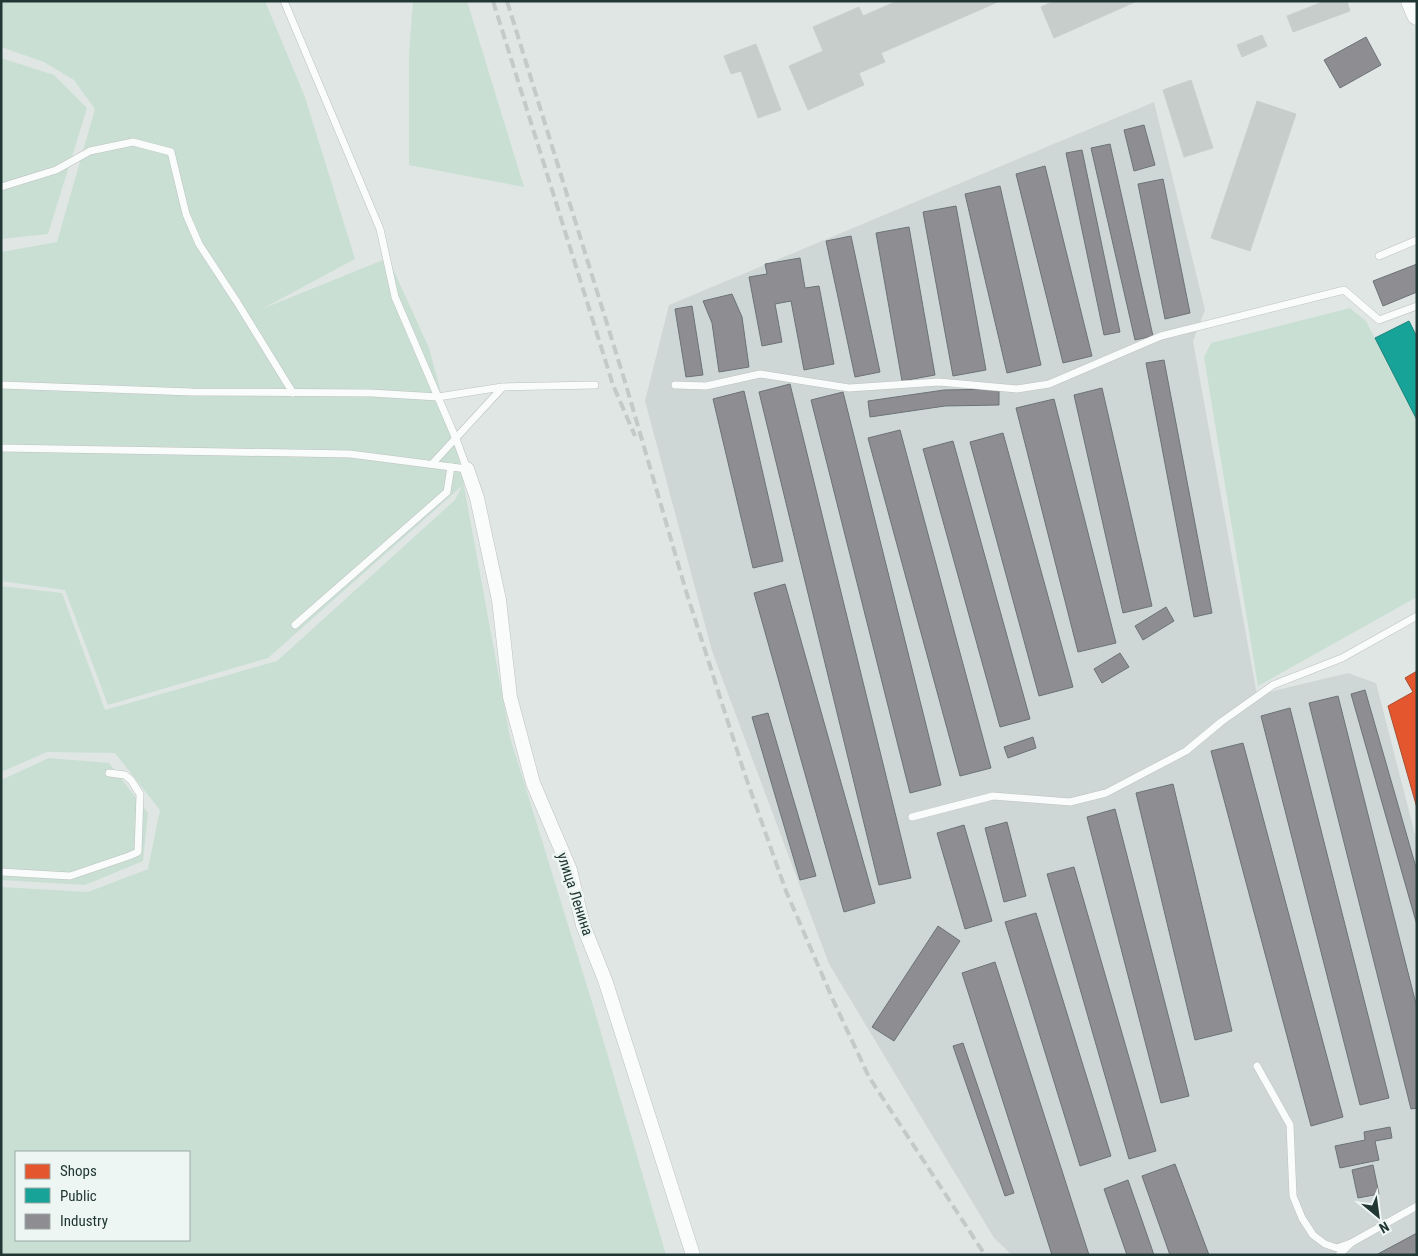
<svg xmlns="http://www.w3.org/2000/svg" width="1418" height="1256" font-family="'Roboto Condensed',sans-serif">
<rect width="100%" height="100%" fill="#e0e6e4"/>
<path fill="#ced7d5" d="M1154,102l51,208 -12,31 64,354 91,-22 28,10 41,159v413h-405l-18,-17 -165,-274 -117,-313 -67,-250 24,-96z"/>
<g fill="#c9dfd4" fill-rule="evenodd">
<path d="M1,1h264l40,96 50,162 -93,50 126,-51 41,90 30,111 51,278 85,275 71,243h-665v-368l87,5 60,-23 12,-59 -45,-57 -68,-1 -46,20v-186l61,7 43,117 172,-49 178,-161 7,-14 -194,172 -160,47 -43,-115 -64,-9v-329l56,-10 38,-133 -21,-29 -30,-18 -43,-15zM16,1152h173v88h-173z"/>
<path d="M413,1h54l57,186 -115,-22v-112z"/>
<path d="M1,58l53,17 33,33 -39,126 -47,5z"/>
<path d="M1350,308l16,13 51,99v177l-159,89 -54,-329 7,-14z"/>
<path d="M49,758l60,5 39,50 -5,48 -58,24 -84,-5v-100z"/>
</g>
<path fill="#e4572e" stroke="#a94d30" d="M1417,671v137l-29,-102 25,-14 -8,-14z"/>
<path fill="#17a398" stroke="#1a837a" d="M1409,321l8,16v83l-42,-82z"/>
<g fill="#8d8d92" stroke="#6c7376">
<path d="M1366,37l15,28 -41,23 -16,-28z"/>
<path d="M1144,125l11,40 -21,6 -10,-41z"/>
<path d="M1110,144l43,192 -18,4 -44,-192z"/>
<path d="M1082,150l38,182 -16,3 -38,-182z"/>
<path d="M1045,166l47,190 -29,7 -47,-189z"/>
<path d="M1163,179l27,134 -25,6 -27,-135z"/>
<path d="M1000,186l41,179 -34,8 -42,-179z"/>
<path d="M956,206l30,164 -33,6 -30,-164z"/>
<path d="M909,227l26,148 -33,6 -26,-148z"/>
<path d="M851,236l29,136 -25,5 -29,-136z"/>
<path d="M800,258l5,30 14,-2 15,78 -30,6 -13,-69 -16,3 7,38 -20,4 -13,-69 18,-3 -2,-10z"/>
<path d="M1417,264v28l-34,14 -10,-25z"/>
<path d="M732,294l10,23 7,50 -30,5 -7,-49 -9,-22z"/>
<path d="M692,306l11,69 -17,2 -11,-68z"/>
<path d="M1164,360l48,253 -18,4 -48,-254z"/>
<path d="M790,384l121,494 -32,7 -120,-493z"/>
<path d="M1102,388l50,218 -29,7 -49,-218z"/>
<path d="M999,389v16l-54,1 -75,11 -2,-16 76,-11z"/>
<path d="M744,391l39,170 -30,7 -40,-169z"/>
<path d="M843,392l98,393 -31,8 -99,-393z"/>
<path d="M1054,399l62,244 -38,9 -62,-244z"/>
<path d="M900,430l91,338 -31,8 -92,-338z"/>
<path d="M1003,433l70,254 -34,9 -69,-254z"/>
<path d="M953,441l77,278 -30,8 -77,-278z"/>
<path d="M785,584l90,319 -31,9 -90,-319z"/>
<path d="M1166,607l8,14 -31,19 -8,-14z"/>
<path d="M1120,653l9,14 -27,16 -8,-14z"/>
<path d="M1365,690l52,181v54l-66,-231z"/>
<path d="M1338,696l79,312v100l-6,1 -102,-406z"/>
<path d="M1290,708l99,390 -29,7 -99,-389z"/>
<path d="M768,713l48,163 -16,4 -48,-163z"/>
<path d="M1033,737l3,11 -28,10 -4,-11z"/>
<path d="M1243,743l100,374 -32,9 -100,-375z"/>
<path d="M1173,784l59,247 -37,9 -59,-247z"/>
<path d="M1115,809l74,287 -28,7 -74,-286z"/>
<path d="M1007,822l19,74 -22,6 -19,-74z"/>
<path d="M964,825l28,96 -27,8 -28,-96z"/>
<path d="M1074,867l82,284 -27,8 -82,-285z"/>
<path d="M1036,913l75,243 -31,10 -75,-244z"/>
<path d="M938,926l22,15 -66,100 -22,-14z"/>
<path d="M995,962l94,293h-37l-90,-282z"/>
<path d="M963,1043l51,150 -9,3 -52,-150z"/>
<path d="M1390,1127l2,11 -17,3 4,19 -39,8 -5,-22 30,-6 -1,-8z"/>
<path d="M1175,1164l34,91h-39l-28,-79z"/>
<path d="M1373,1165l6,29 -21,4 -6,-28z"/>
<path d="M1128,1180l26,75h-27l-23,-66z"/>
<path d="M1417,1233v22h-41z"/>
</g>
<g fill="#c7cdcb" stroke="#c9cfcd">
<path d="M897,1h103l-119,52 4,9 -26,11 5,12 -56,25 -19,-44 34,-15 -10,-24 46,-20 4,9z"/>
<path d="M1054,1h83l-83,37 -13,-31z"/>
<path d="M1325,1h22l3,10 -57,21 -6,-16z"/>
<path d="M1262,35l5,11 -25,11 -5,-12z"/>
<path d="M756,44l25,66 -23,8 -17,-47 -10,3 -7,-18z"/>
<path d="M1191,80l22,68 -29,9 -21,-67z"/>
<path d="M1257,101l39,13 -46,137 -39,-13z"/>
</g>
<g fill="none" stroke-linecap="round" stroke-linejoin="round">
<g stroke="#bdc2c1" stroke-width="8">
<g id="lane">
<path d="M1,187l55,-17 34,-19 43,-9 38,10 15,62 13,30 38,58 56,91"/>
<path d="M1379,256l38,-16"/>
<path d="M1,385l191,7 179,1 67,4 64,-10 93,-2"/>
<path d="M675,385l31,1 54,-12 89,14 90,-6 78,7 32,-5 112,-48 183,-46 35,30 38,-14"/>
<path d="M1,448l349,6 117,15 -11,-30 -61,-142 -15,-68 -96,-228"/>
<path d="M432,464l70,-76"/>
<path d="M295,625l152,-133 4,-25"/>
<path d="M912,817l81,-21 77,6 36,-9 80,-42 35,-29 52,-37 69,-27 75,-42"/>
<path d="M1,872l69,4 59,-20 9,-4 2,-58 -9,-14 -6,-5 -16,-2"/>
<path d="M1257,1066l33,59 3,71 9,22 11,17 12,9 12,4 14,-5"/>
<path d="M1339,1255l12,-12 66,-37"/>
</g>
</g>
<g stroke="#bdc2c1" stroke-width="15">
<path id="street" d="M467,469l10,29 22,102 11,97 23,86 37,87 13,55 22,55 88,275"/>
</g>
<g stroke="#bdc4c2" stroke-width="21">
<path id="secondary" d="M1411,1l6,14"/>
</g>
<use href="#lane" stroke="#fafbfb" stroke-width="7"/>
<use href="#street" stroke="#fafbfb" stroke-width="14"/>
<use href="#secondary" stroke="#fafbfb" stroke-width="20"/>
<g stroke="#c5c9c8" stroke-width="4" stroke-dasharray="10 5" stroke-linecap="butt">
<path d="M493,1l120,384 22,51"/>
<path d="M507,1l119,384 60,206 58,181 42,119 47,109 36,77 116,178"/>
</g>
</g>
<g text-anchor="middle" stroke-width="5" stroke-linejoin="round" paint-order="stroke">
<g font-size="15" fill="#203734" stroke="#eef6f3">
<text transform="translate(575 894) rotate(72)" y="5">улица Ленина</text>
</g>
</g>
<rect width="1418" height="1256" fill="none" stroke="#203734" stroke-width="5"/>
<rect x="15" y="1151" width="175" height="90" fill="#eef6f3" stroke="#9caaa7"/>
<rect x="25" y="1164" width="25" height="15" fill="#e4572e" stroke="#9caaa7"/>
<text x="60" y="1176" font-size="15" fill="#203734">Shops</text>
<rect x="25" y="1188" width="25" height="15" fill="#17a398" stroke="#9caaa7"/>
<text x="60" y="1201" font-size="15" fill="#203734">Public</text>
<rect x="25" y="1214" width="25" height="15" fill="#8d8d92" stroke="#9caaa7"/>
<text x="60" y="1226" font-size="15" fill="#203734">Industry</text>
<g transform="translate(1378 1216) rotate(151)" stroke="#eef6f3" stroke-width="4" paint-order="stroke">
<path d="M0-4L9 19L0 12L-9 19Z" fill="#203734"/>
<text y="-8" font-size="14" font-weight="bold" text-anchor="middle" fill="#203734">N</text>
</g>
</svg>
